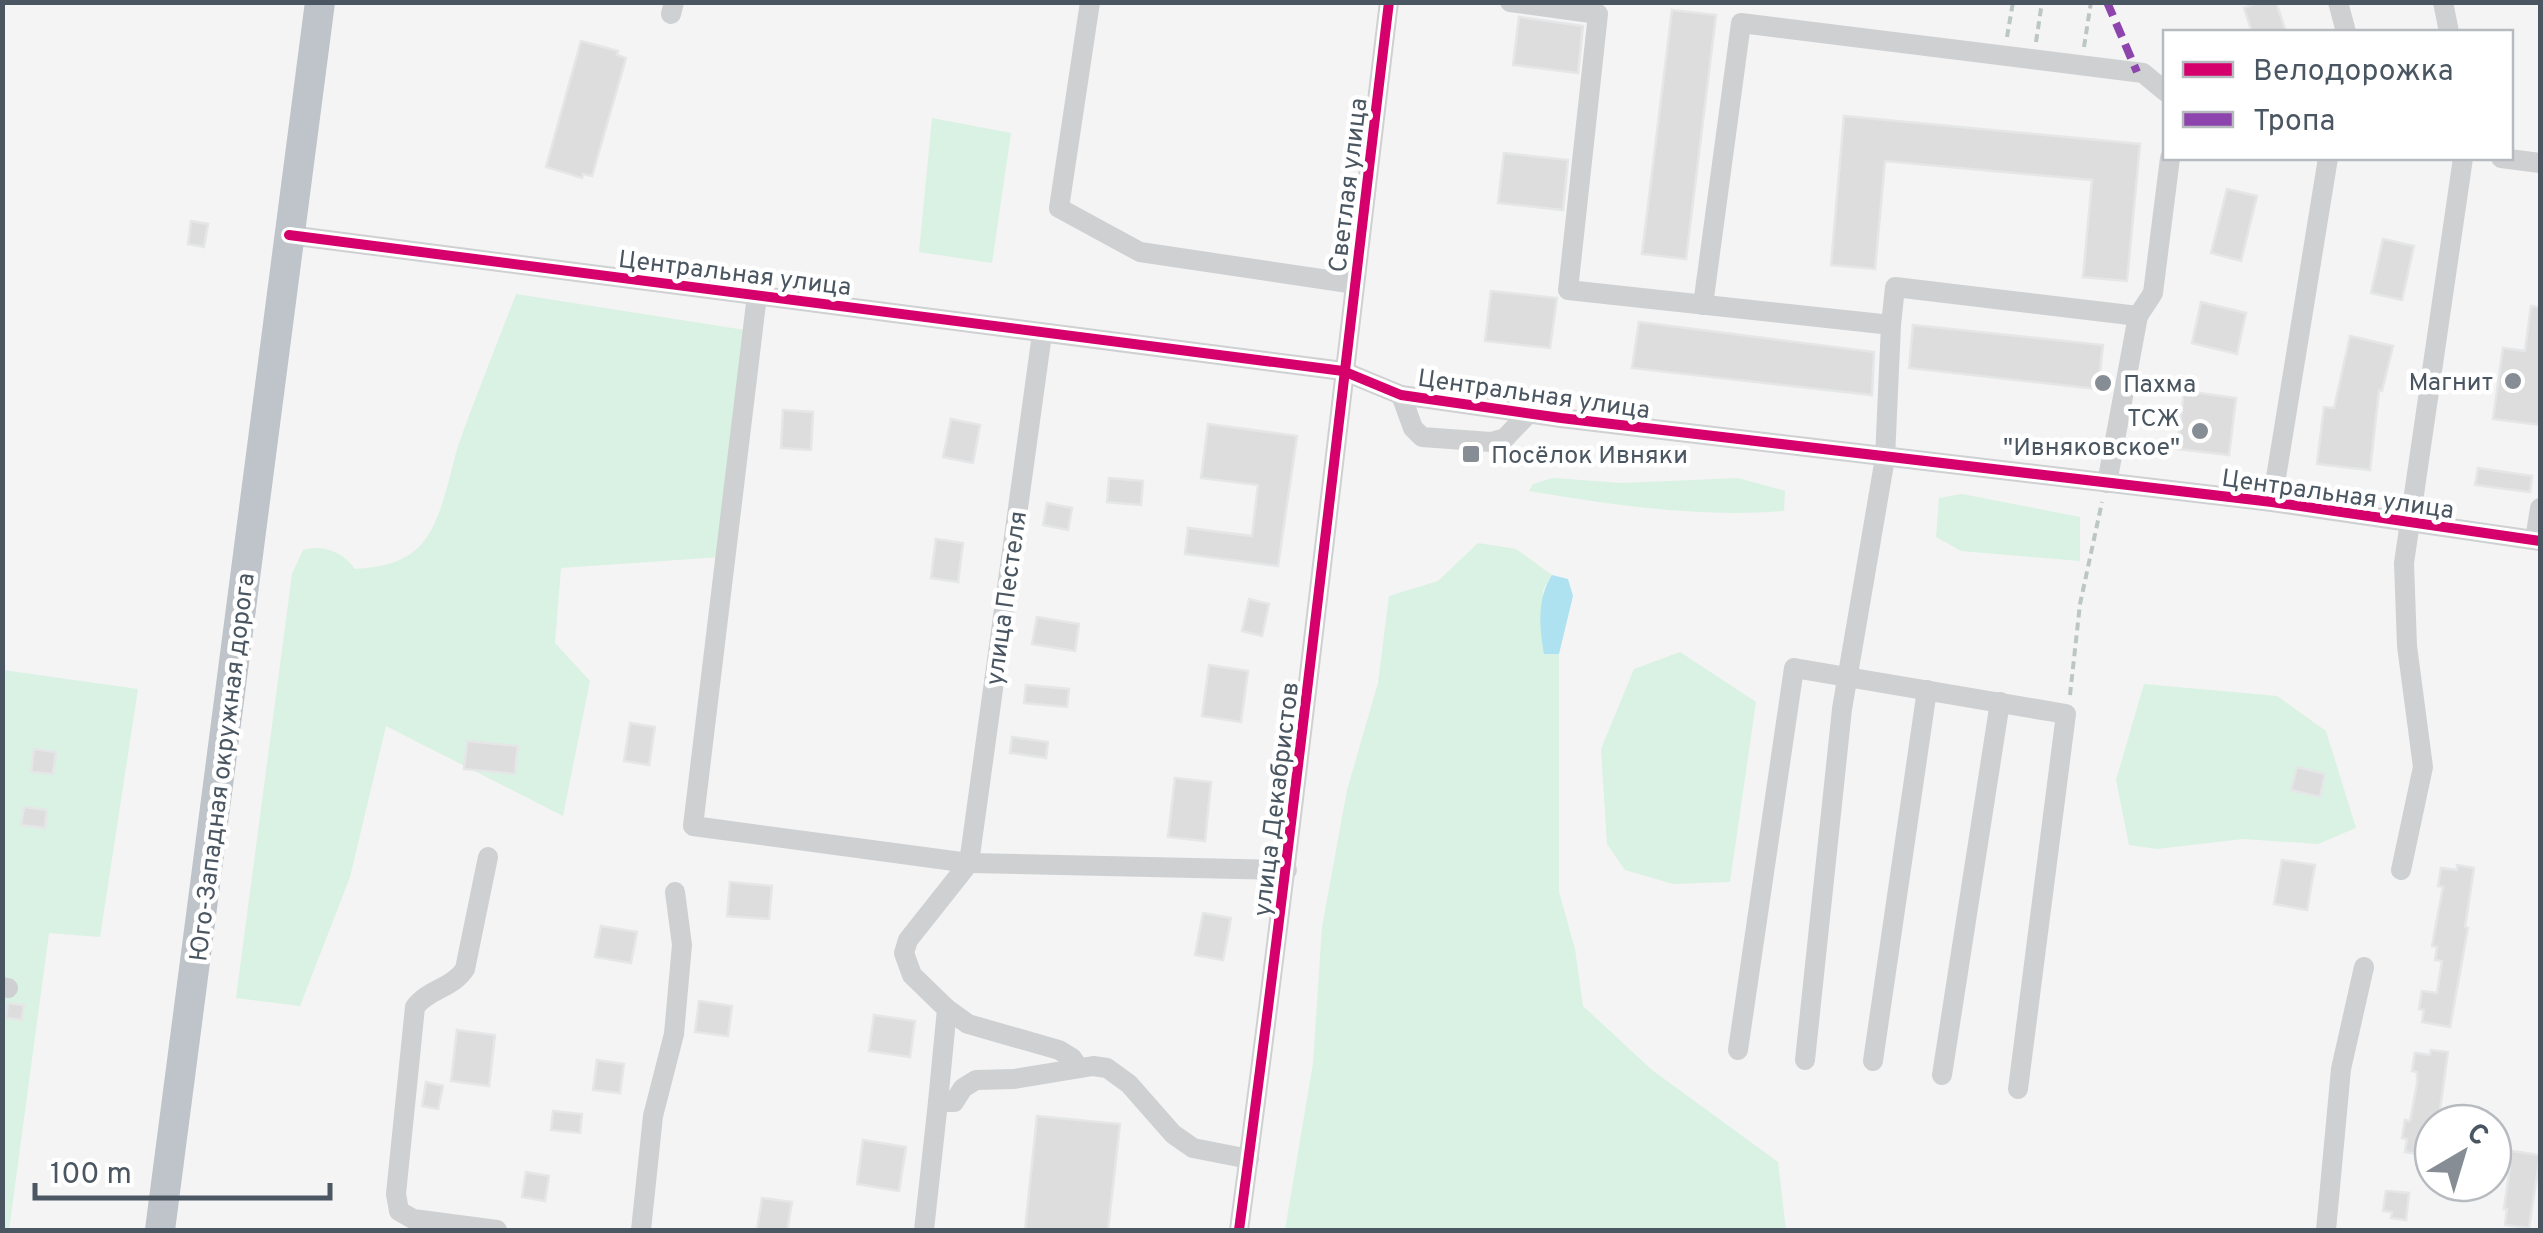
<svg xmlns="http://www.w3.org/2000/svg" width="2543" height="1233" font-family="Overpass,sans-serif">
<rect width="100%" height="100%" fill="#f4f4f4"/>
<g fill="#d9f2e3">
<path d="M932,118l79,15 -19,130 -73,-11z"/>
<path d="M516,294l229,36 -24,227 -160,11 -6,75 35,38 -27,135 -177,-90 -36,151 -50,129 -64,-8 56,-424 11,-24c20,-6 40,2 52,19 26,-2 52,-6 69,-28 19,-25 25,-65 34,-95 18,-51 39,-102 58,-152z"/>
<path d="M1553,478l69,5 116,-5 47,13 -1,20c-84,7 -172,-6 -255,-20l4,-7z"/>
<path d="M1962,494l118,23v44l-119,-10 -25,-14 3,-39z"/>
<path d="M1478,543l38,6 36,26 -9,15 1,63 15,1v238l16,57 8,57 69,64 126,92 8,68h-501l28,-167 9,-136 25,-137 31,-107 11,-87 49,-15z"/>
<path d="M1680,652l76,50 -26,180 -57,2 -48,-14 -18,-26 -6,-95 33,-80z"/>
<path d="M3,670l135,19 -38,248 -51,-4 -40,297h-6z"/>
<path d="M2144,684l133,12 49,35 30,97 -38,16 -75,-5 -86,10 -28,-4 -13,-65z"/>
</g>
<path fill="#aee2f0" d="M1552,575l16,4 5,17 -14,58h-15c-5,-27 -7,-56 8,-79z"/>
<g fill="#ddddde" stroke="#e5e6e7" stroke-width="2.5">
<path d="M2260,2h16l10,30h-34l-8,-24z"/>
<path d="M1672,10l44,5 -30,244 -44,-5z"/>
<path d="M1519,17l64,9 -5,47 -65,-8z"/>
<path d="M581,41l37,10 -1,4 9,3 -34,118 -9,-2 -1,4 -36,-11z"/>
<path d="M1844,116l296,28 -13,137 -44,-4 9,-97 -207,-19 -10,108 -44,-4z"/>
<path d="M1504,153l64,7 -5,50 -65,-7z"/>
<path d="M2227,189l30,7 -16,65 -30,-8z"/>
<path d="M191,221l17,3 -4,23 -16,-3z"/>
<path d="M2383,239l31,7 -12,54 -31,-7z"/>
<path d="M1491,291l66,7 -7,50 -65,-7z"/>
<path d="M2201,302l45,11 -9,41 -45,-11z"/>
<path d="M2531,306l9,1v118l-47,-6 10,-71 22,3z"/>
<path d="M1639,322l235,30 -2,43 -240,-27z"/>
<path d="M1913,325l190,20 -5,44 -189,-21z"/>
<path d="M2350,336l43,10 -11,45 -3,-1 -9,80 -53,-6 7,-57 10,1z"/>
<path d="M2184,391l52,7 -7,57 -52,-6z"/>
<path d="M783,410l30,2 -2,38 -30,-2z"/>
<path d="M951,419l29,6 -7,38 -30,-6z"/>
<path d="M1208,424l89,12 -19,130 -93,-12 3,-26 64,8 6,-51 -57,-7z"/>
<path d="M2478,468l54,8 -2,16 -55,-7z"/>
<path d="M1109,478l34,3 -2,24 -34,-3z"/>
<path d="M1047,503l25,5 -4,22 -25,-5z"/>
<path d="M936,539l27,4 -5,39 -27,-4z"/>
<path d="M1249,599l20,5 -7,32 -20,-5z"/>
<path d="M1037,617l42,7 -4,27 -43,-7z"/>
<path d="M1209,665l39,6 -7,51 -39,-6z"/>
<path d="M1026,685l43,4 -2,18 -43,-4z"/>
<path d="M630,723l25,4 -6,38 -25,-4z"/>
<path d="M1012,737l36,5 -2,16 -36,-5z"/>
<path d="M467,741l51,5 -3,28 -51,-5z"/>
<path d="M34,749l22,3 -3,22 -22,-2z"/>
<path d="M2297,767l28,7 -5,23 -29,-7z"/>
<path d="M1175,778l36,4 -6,59 -37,-4z"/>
<path d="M24,807l23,3 -2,18 -24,-3z"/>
<path d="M2282,860l33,5 -8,45 -33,-6z"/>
<path d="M2457,865l17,3 -9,59 3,1 -18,99 -28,-5 2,-12 -5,-1 3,-18 15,2 5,-32 -7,-1 2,-13 -5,-1 11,-59 -5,-1 3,-18 16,2z"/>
<path d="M730,882l42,4 -3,33 -42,-3z"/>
<path d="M1203,913l28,5 -8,42 -28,-5z"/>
<path d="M601,926l36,6 -6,31 -36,-6z"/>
<path d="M699,1001l33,5 -4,30 -33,-4z"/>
<path d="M8,1003l16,2 -2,15 -16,-2z"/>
<path d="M874,1015l41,6 -5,36 -41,-6z"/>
<path d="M457,1030l38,5 -6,51 -38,-5z"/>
<path d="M2431,1050l17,2 -10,71h-5v34l-28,-5 2,-13 -5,-1 3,-18 5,1 7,-37v-12l-5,-1 3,-18 15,2z"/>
<path d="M597,1060l27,4 -4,29 -27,-3z"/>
<path d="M426,1082l17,4 -5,23 -16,-3z"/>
<path d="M553,1111l29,3 -2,19 -29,-3z"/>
<path d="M1037,1116l83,8 -12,106h-83z"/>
<path d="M863,1140l43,7 -7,44 -42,-7z"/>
<path d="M2512,1151l28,4 -11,73 -24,-3 2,-16h-3z"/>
<path d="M526,1172l23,4 -4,25 -23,-4z"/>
<path d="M2386,1191l23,2 -3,27 -15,-2 1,-6 -9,-1z"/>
<path d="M762,1198l30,4 -5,28h-30z"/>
</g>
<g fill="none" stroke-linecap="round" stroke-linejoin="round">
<g stroke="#bcc7c4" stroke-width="4" stroke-dasharray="8 5" stroke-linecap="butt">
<path d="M2007,37l6,-35"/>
<path d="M2036,42l6,-40"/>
<path d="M2084,47l7,-45"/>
<path d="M2070,695l10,-91 22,-102"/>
</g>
<g stroke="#ced0d2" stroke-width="20">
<path d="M1090,2l-31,206 81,44 215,32"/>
<path d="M1510,2l88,12 -30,276 323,35 4,-38 243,29 -31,167"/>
<path d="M2338,2l8,30"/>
<path d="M2443,2l6,30"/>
<path d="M671,14l3,-12"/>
<path d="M2501,158l39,5"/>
<path d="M289,235l1054,136 58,24 160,23 711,84 268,39"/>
<path d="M757,295l-64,531 276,37 318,7"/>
<path d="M1703,305l38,-282 402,50 23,19"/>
<path d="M2138,316l15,-23 17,-135"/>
<path d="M1401,395l12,33 9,9 69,5 14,-4 24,-25"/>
<path d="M2272,502l56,-344"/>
<path d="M2535,540l5,-32"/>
<path d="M488,857l-23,112c-12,19 -37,20 -50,38l-19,187 3,17 14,8 84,11"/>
<path d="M969,863l73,-529"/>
<path d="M2401,870l22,-103 -16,-121 -3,-83 59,-405"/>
<path d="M2,987l6,1"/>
<path d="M947,1009l21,15 91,26 13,8 7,10"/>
<path d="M1738,1050l56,-382 272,46 -48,375"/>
<path d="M1805,1060l37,-351 43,-251 6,-133"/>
<path d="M1873,1061l54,-371"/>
<path d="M1942,1075l58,-373"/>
<path d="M938,1102l9,-93 -35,-34 -8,-22 4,-13 61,-77"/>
<path d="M641,1230l12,-114 21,-82 8,-89 -7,-53"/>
<path d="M924,1230l14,-128h16l9,-14 13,-8 38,-1 79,-13 14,2 22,16 44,50 20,14 56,11"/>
<path d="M1239,1230c55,-408 100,-818 150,-1228"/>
<path d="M2326,1230l15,-161 23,-102"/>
</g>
<path stroke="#bec4c9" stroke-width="30" d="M160,1230l160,-1228"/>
<path stroke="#8e44ad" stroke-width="8" stroke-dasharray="15 8" stroke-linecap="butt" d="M2107,2l30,70"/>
<g stroke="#fff" stroke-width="16">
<g id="cycleway">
<path d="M289,235l1054,136 58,24 160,23 711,84 268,39"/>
<path d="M1239,1230c55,-408 100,-818 150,-1228"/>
</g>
</g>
<use href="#cycleway" stroke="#d6006c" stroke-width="10"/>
</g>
<g fill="#868d94" stroke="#fff" stroke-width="4">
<circle cx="2513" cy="381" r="10"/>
<circle cx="2103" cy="383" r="10"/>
<circle cx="2200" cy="431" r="10"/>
<rect x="1461" y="444" width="20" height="20" rx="5"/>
</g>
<g text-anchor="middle" stroke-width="9" stroke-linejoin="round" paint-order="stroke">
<g font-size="25" fill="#4a5661" stroke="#fff">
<text transform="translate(1347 185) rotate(-83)" y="9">Светлая улица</text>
<text transform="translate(735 272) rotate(7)" y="9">Центральная улица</text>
<text transform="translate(1534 393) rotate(8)" y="9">Центральная улица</text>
<text transform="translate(2338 493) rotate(8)" y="9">Центральная улица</text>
<text transform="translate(1005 598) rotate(-82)" y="9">улица Пестеля</text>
<text transform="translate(221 767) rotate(-83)" y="9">Юго-Западная окружная дорога</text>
<text transform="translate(1275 799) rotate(-83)" y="9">улица Декабристов</text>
</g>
<g font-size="25" fill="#4a5661" stroke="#fff" text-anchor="end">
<text x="2493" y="390">Магнит</text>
<text x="2123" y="392" text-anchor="start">Пахма</text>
<text x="2180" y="426">ТСЖ<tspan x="2180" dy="29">"Ивняковское"</tspan></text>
<text x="1491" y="463" text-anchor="start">Посёлок Ивняки</text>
</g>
</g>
<rect width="2543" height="1233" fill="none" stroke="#4a5661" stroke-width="10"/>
<rect x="2163" y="30" width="350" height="130" fill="#ffffff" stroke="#b7bbc0" stroke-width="2.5"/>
<rect x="2183" y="62" width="50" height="15" fill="#d6006c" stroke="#b7bbc0" stroke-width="2.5"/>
<text x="2253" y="80" font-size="30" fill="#4a5661">Велодорожка</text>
<rect x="2183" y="112" width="50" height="15" fill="#8e44ad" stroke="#b7bbc0" stroke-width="2.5"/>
<text x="2253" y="130" font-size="30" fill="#4a5661">Тропа</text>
<g transform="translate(2463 1153) rotate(38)"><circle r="48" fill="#ffffff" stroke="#b7bbc0" stroke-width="2.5"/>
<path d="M0-8L18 38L0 25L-18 38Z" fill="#868d94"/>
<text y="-15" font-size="28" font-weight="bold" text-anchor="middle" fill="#4a5661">С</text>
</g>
<path d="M35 1183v15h295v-15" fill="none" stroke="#4a5661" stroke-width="5"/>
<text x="50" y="1183" font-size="30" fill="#4a5661" stroke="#ffffff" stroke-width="8" paint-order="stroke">100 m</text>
</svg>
